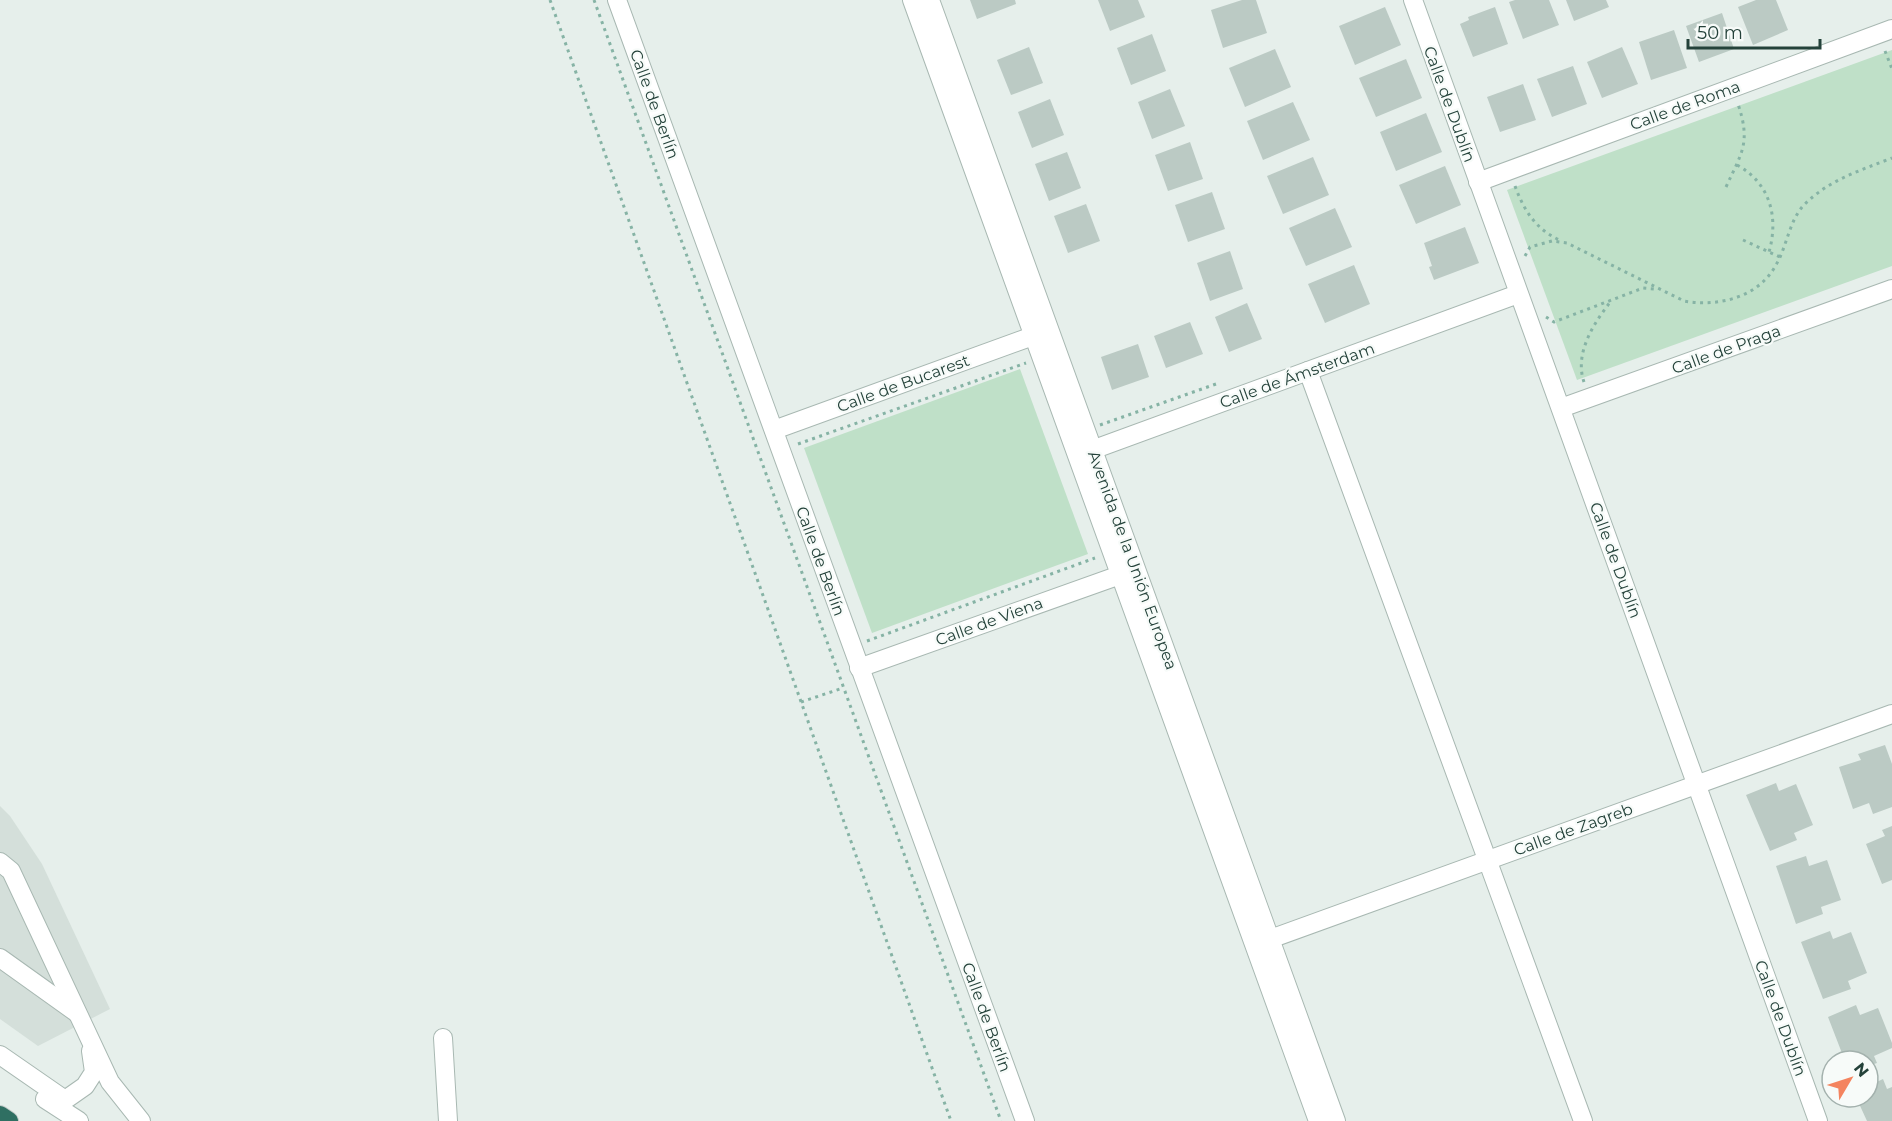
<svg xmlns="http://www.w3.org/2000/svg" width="1892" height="1121" font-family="Montserrat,sans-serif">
<rect width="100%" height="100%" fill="#e6efeb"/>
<path fill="#d4dfda" d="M0,806l10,10 32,48 68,145 -72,37 -38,-27z"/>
<g fill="#bfe0c8">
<path d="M1892,50v216l-315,114 -70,-190z"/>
<path d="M1020,369l68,185 -216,79 -68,-185z"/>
</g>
<g fill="#bbcac4">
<path d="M970,0h45l1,4 -39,15z"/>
<path d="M1098,0h40l7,17 -35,14z"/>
<path d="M1242,0h14l11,33 -44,15 -12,-38z"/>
<path d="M1515,0h34l10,25 -36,14 -14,-37z"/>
<path d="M1566,0h40l3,7 -35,14z"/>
<path d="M1756,0h20l12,30 -35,15 -15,-38z"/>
<path d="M1385,7l16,38 -46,20 -16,-39z"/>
<path d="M1495,7l13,37 -35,13 -13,-33 9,-4 -1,-3z"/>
<path d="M1722,13l12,36 -35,13 -13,-36z"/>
<path d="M1674,30l13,38 -36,12 -12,-38z"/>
<path d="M1152,34l14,37 -35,14 -14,-37z"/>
<path d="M1029,47l14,36 -32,12 -14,-35z"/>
<path d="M1622,47l16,37 -36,14 -15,-36z"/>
<path d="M1275,49l16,38 -46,20 -16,-39z"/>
<path d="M1406,59l16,39 -46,19 -17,-39z"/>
<path d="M1573,66l14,38 -35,13 -15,-38z"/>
<path d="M1523,84l13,36 -36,12 -13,-35z"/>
<path d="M1170,89l15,37 -33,13 -14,-37z"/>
<path d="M1050,99l14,36 -32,13 -14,-36z"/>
<path d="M1293,102l17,38 -47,20 -16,-39z"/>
<path d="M1426,113l16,39 -46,19 -16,-39z"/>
<path d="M1190,142l13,37 -35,12 -13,-36z"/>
<path d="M1067,152l14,36 -32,13 -14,-37z"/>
<path d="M1313,157l16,38 -46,19 -16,-38z"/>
<path d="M1445,166l16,39 -45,19 -17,-39z"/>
<path d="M1212,192l13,37 -37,13 -13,-37z"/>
<path d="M1086,204l14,37 -32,12 -14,-37z"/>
<path d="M1335,208l17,39 -46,19 -17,-38z"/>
<path d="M1465,227l14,36 -45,17 -5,-13 3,-1 -8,-23z"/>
<path d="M1230,251l13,38 -33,12 -13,-38z"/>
<path d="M1354,265l16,39 -45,19 -17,-39z"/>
<path d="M1247,303l15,36 -33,13 -14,-35z"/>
<path d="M1190,322l13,32 -37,14 -12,-32z"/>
<path d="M1138,344l11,33 -37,13 -11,-33z"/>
<path d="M1885,745l7,19v43l-19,7 -4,-11 -16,6 -14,-42 22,-7 -3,-6z"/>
<path d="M1776,783l3,8 17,-7 17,41 -19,8 3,7 -27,11 -24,-56z"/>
<path d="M1892,826v54l-10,4 -16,-40 19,-8 -3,-6z"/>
<path d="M1806,856l3,10 18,-6 14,40 -20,7 2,7 -27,10 -20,-58z"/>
<path d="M1830,931l3,8 18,-7 16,41 -19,8 3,8 -28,10 -22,-57z"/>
<path d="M1856,1005l4,10 18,-7 14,35v5l-18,8 3,7 -9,3v-5h-23l-17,-44z"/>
<path d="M1883,1079l4,10 5,-2v34h-25l-11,-24h12v-11z"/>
</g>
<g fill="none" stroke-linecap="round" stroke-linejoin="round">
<g stroke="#a8b8b2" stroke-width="20">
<g id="minor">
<path d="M617,0l408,1121"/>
<path d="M912,0l406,1121"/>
<path d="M930,0l406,1121"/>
<path d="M1413,0l405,1121"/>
<path d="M1478,182l414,-153"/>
<path d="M1308,371l275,750"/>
<path d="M1561,408l331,-119"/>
<path d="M774,430l259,-94"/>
<path d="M1081,454l437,-160"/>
<path d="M859,668l261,-93"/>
<path d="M0,862l11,9 99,211 31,39"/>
<path d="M1259,943l633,-229"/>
<path d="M0,958l77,55"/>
<path d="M443,1038l5,83"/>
<path d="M0,1055l65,45 20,-14 9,-14 -3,-21"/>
<path d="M45,1099l34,22"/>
</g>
</g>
<g stroke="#c2cac8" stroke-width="20">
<path id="highway" d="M0,1115l9,6"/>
</g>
<g stroke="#86b3a5" stroke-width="3" stroke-dasharray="3 4.5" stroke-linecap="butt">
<path d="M550,0l401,1121"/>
<path d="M594,0l407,1121"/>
<path d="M1885,51l7,18"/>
<path d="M1737,165c33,18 42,52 32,87"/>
<path d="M1515,186c9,25 22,45 47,55"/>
<path d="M1726,187c16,-35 25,-44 12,-83"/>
<path d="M1743,240l37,17"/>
<path d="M1525,256l5,-9 22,-6 15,2 117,58c34,6 74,-3 92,-36 11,-19 13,-43 27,-59 25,-26 56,-35 89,-48"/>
<path d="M1546,317l8,5 89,-34 12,1"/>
<path d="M1584,382c-10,-29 10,-59 27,-81"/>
<path d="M1100,425l116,-41"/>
<path d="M798,444l228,-81"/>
<path d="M867,641l228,-83"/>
<path d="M801,702l42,-14"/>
</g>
<use href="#minor" stroke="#fff" stroke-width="18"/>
<use href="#highway" stroke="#2f6f62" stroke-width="18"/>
</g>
<g text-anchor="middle" stroke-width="4.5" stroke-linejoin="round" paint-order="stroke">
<g font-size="16" fill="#24423a" stroke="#f7fbf9">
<text transform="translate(655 104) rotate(70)" y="6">Calle de Berlín</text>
<text transform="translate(1450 104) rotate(70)" y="6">Calle de Dublín</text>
<text transform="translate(1685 105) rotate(-20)" y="6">Calle de Roma</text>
<text transform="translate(1726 349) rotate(-20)" y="6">Calle de Praga</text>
<text transform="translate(1297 375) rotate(-20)" y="6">Calle de Ámsterdam</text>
<text transform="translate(903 383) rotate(-20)" y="6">Calle de Bucarest</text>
<text transform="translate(1133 560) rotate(70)" y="6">Avenida de la Unión Europea</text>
<text transform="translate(1616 560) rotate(70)" y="6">Calle de Dublín</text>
<text transform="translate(821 561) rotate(70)" y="6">Calle de Berlín</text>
<text transform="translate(989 621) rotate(-20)" y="6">Calle de Viena</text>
<text transform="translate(1573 829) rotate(-20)" y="6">Calle de Zagreb</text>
<text transform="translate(987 1017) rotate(70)" y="6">Calle de Berlín</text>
<text transform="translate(1781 1018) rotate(70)" y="6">Calle de Dublín</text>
</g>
</g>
<g transform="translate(1850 1079) rotate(51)"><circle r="28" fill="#f7fbf9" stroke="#a3b1ad" stroke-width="1.5"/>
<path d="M0-4.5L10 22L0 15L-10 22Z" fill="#f4845f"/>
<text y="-9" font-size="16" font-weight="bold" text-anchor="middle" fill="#24423a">N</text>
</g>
<path d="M1688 39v9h132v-9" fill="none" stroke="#24423a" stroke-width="3"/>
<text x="1697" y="39" font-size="18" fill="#24423a" stroke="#f7fbf9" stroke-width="4.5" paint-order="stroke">50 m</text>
</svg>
